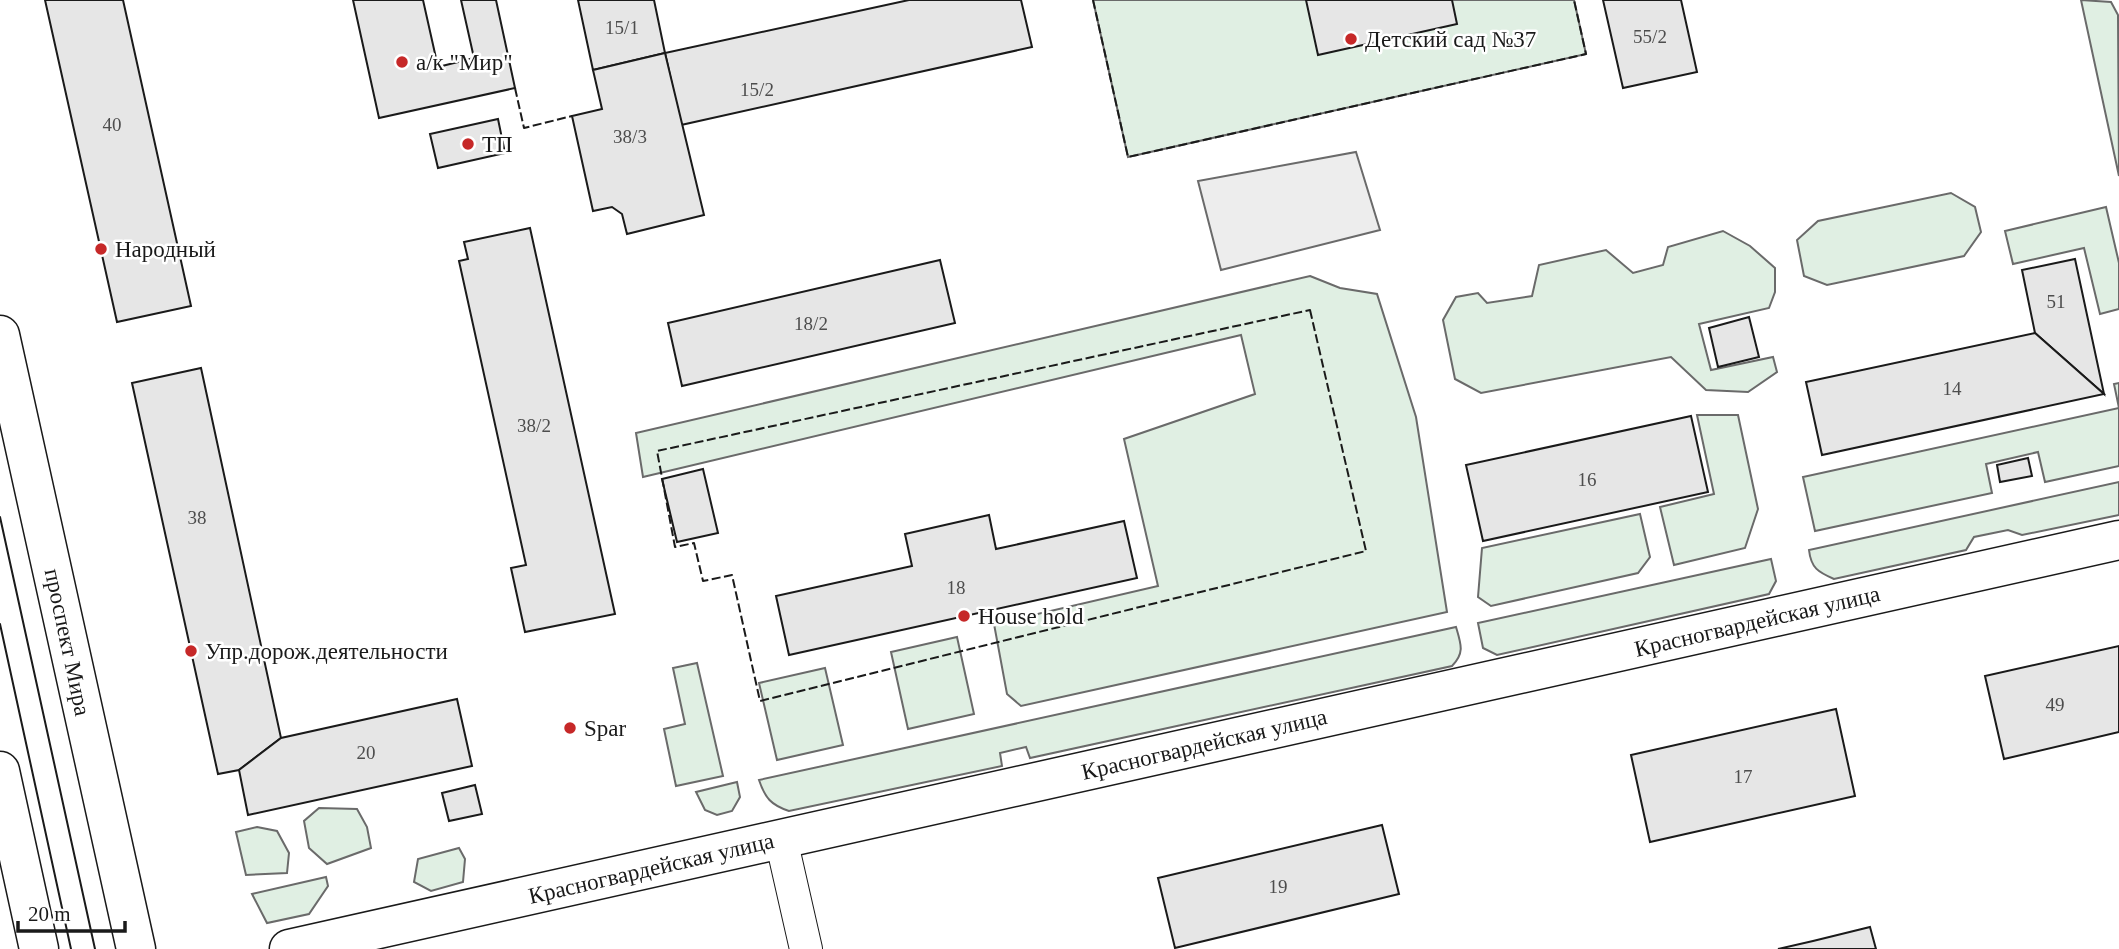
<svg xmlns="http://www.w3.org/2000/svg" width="2119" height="949" font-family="Georgia,serif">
<rect width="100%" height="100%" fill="#fff"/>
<g fill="#e0efe3" stroke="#6a6a6a" stroke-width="2">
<path d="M1093,0h481l12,54 -458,103z"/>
<path d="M2081,0l30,2 7,13 1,161z"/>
<path d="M1951,193l24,14 6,25 -17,24 -137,29 -23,-9 -7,-36 21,-19z"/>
<path d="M2106,207l13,56v46l-19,5 -16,-66 -71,16 -8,-33z"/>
<path d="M1723,231l27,15 25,22v24l-6,16 -70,16 12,46 62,-13 4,15 -29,20 -42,-2 -35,-33 -190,36 -26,-14 -12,-59 13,-23 22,-4 9,10 45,-7 7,-31 67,-15 27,23 30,-8 5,-18z"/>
<path d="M1310,276l30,12 37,6 39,123 31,195 -426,94 -14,-12 -13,-70 164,-38 -34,-147 131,-45 -14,-59 -598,142 -7,-44z"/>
<path d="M2119,383v83l-74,16 -7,-30 -52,12 6,29 -177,38 -12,-54 316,-69 -5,-24z"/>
<path d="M1697,415h41l20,94 -13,39 -71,17 -14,-58 54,-13z"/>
<path d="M2119,482v33l-97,20 -14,-5 -34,7 -8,13 -132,29c-16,-7 -23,-11 -25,-29z"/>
<path d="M1640,514l10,43 -12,16 -147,33 -13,-9 4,-49z"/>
<path d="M1771,559l5,22 -7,13 -272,61 -14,-7 -5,-25z"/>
<path d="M1456,627c5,17 9,26 -4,39l-422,92 -4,-11 -26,6 2,13 -213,45c-18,-6 -24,-13 -30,-31z"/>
<path d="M957,637l17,77 -66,15 -17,-77z"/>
<path d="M697,663l26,113 -47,10 -12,-57 21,-5 -12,-56z"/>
<path d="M825,668l18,77 -66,15 -18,-77z"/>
<path d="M737,782l3,15 -8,14 -15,4 -12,-5 -9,-18z"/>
<path d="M319,808l38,1 10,18 4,21 -44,16 -18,-16 -5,-27z"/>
<path d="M257,827l20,4 12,22 -2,20 -41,2 -10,-43z"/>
<path d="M459,848l6,11 -2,23 -32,9 -17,-9 4,-23z"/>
<path d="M326,877l2,9 -19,28 -42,9 -15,-29z"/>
</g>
<path fill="#ededed" stroke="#6a6a6a" stroke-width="2" d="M1356,152l24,78 -159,40 -23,-89z"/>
<g fill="#e6e6e6" stroke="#1a1a1a" stroke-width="2">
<path d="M45,0h78l68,306 -74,16z"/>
<path d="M353,0h70l15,67 36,-9 -13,-58h35l19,88 -136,30z"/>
<path d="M578,0h76l11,53 -72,17z"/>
<path d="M909,0h112l11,47 -351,78 -16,-72z"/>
<path d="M1306,0h146l5,24 -139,31z"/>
<path d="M1603,0h78l16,72 -74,16z"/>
<path d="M665,53l39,162 -77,19 -5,-20 -10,-7 -19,4 -21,-95 30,-7 -9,-39z"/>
<path d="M498,119l7,34 -67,15 -8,-34z"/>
<path d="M530,228l85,386 -90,18 -14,-64 15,-3 -67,-304 9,-2 -4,-17z"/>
<path d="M2075,259l29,135 -69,-61 -13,-63z"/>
<path d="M940,260l15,63 -273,63 -14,-63z"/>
<path d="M1749,317l10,40 -41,10 -9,-39z"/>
<path d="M2035,333l69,61 -282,61 -16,-73z"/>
<path d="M201,368l80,370 -42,32 -21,4 -86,-391z"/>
<path d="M1691,416l17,76 -225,49 -17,-76z"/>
<path d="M2028,458l4,18 -32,6 -3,-17z"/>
<path d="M703,469l15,64 -41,9 -15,-63z"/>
<path d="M989,515l7,34 128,-28 13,57 -348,77 -13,-59 136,-30 -7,-32z"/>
<path d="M2119,646v86l-115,27 -19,-83z"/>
<path d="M457,699l15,67 -224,49 -9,-45 42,-32z"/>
<path d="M1836,709l19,87 -205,46 -19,-87z"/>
<path d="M475,785l7,29 -33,7 -7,-28z"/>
<path d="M1382,825l17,69 -224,54 -17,-70z"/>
<path d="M1870,927l6,22h-98l35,-8z"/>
</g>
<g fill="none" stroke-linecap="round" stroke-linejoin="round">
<g stroke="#1a1a1a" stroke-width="34">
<path id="minor" d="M781,839l25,110"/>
</g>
<g stroke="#1a1a1a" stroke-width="41">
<path id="tertiary" d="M289,949l1830,-409"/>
</g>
<g stroke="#1a1a1a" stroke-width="41">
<g id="secondary">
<path d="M0,335l136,614"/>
<path d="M0,771l39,178"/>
</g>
</g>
<use href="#minor" stroke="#fff" stroke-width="32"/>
<use href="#tertiary" stroke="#fff" stroke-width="38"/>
<use href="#secondary" stroke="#fff" stroke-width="38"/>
<g stroke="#1a1a1a" stroke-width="2">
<path d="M0,517l95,432"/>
<path d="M0,624l71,325"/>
</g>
<g stroke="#1a1a1a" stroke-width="2" stroke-dasharray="9 3.5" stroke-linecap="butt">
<path d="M1093,0l35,157 458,-103 -12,-54"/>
<path d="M515,88l9,40 48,-12"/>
<path d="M1310,310l56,241 -606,150 -28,-126 -29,6 -9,-38 -19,4 -18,-96z"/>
</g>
</g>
<g fill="#c62828" stroke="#fff" stroke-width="2.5">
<circle cx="1351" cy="39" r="7"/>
<circle cx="402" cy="62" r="7"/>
<circle cx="468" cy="144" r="7"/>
<circle cx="101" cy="249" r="7"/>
<circle cx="964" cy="616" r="7"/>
<circle cx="191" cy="651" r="7"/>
<circle cx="570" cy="728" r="7"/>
</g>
<g text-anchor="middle" stroke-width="5" stroke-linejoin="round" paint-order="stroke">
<g font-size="19" fill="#4d4d4d">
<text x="622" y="34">15/1</text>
<text x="1650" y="43">55/2</text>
<text x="757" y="96">15/2</text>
<text x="112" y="131">40</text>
<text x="630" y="143">38/3</text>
<text x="2056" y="308">51</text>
<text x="811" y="330">18/2</text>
<text x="1952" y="395">14</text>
<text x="534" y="432">38/2</text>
<text x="1587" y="486">16</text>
<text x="197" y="524">38</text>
<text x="956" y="594">18</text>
<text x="2055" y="711">49</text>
<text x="366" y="759">20</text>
<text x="1743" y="783">17</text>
<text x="1278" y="893">19</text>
</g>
<g font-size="23" fill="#1a1a1a" stroke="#fff" text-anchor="start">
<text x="1365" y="47">Детский сад №37</text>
<text x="416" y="70">а/к "Мир"</text>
<text x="482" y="152">ТП</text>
<text x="115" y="257">Народный</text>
<text x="978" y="624">House hold</text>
<text x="205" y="659">Упр.дорож.деятельности</text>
<text x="584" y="736">Spar</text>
</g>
<g font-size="23" fill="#1a1a1a" stroke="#fff">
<text transform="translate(1757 621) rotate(-13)" y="8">Красногвардейская улица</text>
<text transform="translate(68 642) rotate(78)" y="8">проспект Мира</text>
<text transform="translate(1204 744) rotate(-13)" y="8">Красногвардейская улица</text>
<text transform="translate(651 868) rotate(-13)" y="8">Красногвардейская улица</text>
</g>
</g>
<path d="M18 921v10h107v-10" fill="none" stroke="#1a1a1a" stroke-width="3.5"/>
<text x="28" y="921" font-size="21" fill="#1a1a1a" stroke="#ffffff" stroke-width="5" paint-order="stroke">20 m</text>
</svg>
